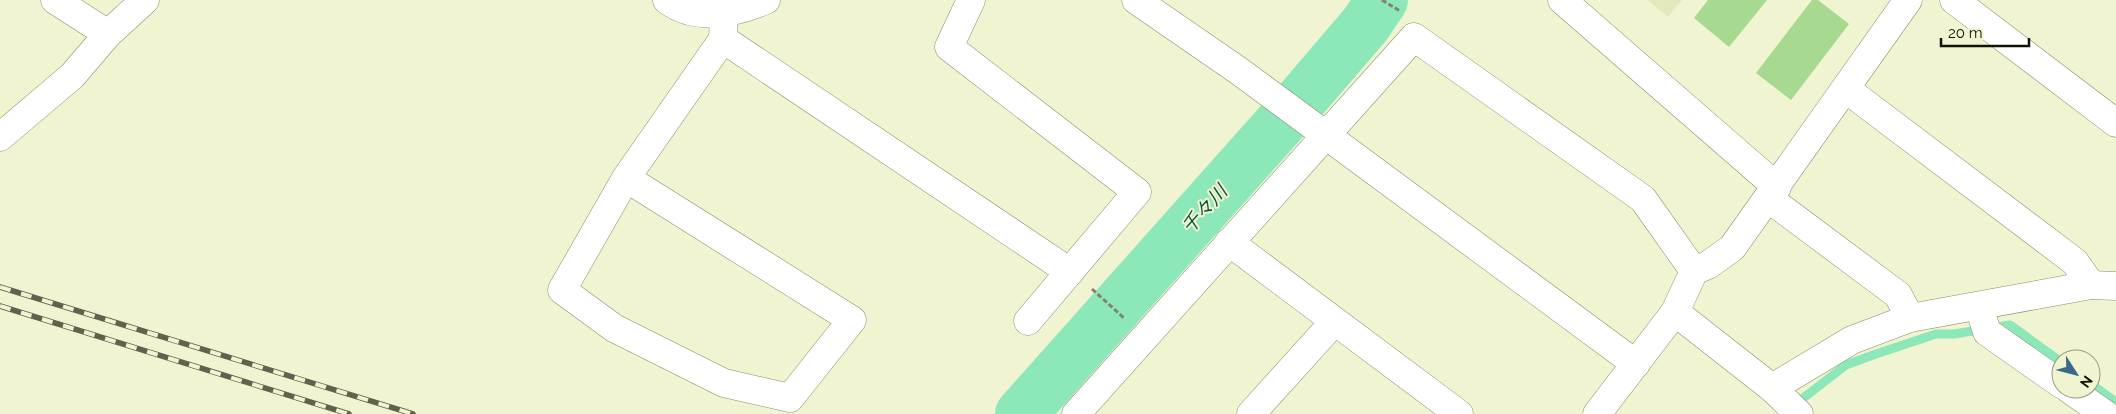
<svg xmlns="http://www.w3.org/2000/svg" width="2116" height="414" font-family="Raleway,'Noto Sans JP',sans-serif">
<rect width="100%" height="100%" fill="#f1f4d0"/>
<path fill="#e5e8bd" d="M1648,0h34l-14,17z"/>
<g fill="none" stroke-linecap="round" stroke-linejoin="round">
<g stroke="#8ce8b9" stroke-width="9">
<path d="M2091,384l25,18"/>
<path d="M1793,406l53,-41 27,-10 63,-21h18l56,-9 51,37"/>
</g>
<path stroke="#8ce8b9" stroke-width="52" d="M1021,414l279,-313 66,-77 16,-24"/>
</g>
<g fill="#a7d990">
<path d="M1708,0h59l-38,47 -35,-29z"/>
<path d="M1812,0h6l31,24 -58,76 -35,-27z"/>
</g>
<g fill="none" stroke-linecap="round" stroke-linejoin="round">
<g stroke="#8b8d6c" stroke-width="29">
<g id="minor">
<path d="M55,0l53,34"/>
<path d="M667,0c29,22 68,13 99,0"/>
<path d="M971,0l-22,47 188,145 -109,129"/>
<path d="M1136,0l103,71 397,293"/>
<path d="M1562,0l215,187"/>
<path d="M1954,0l162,123"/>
<path d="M723,39l347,233"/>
<path d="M1846,89l229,173 16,23"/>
<path d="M0,137l72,-61 36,-42 37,-34"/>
<path d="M626,178l226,142 -62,78 -66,-15 -110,-55 -52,-38 64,-112 97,-139 1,-26"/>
<path d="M1768,198l130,97 12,23"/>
<path d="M1229,242l230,172"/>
<path d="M1979,307l8,25 74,52"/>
<path d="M1675,312l97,76 27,26"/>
<path d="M1772,388l80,-48 58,-22 181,-33 25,1"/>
<path d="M2069,389l36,25"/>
<path d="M1076,414l338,-377 229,162 51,72"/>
<path d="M1251,414l83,-92"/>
<path d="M1597,414l78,-102 19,-41 14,-6 24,-17 176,-248"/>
</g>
</g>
<g stroke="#81836b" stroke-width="3" stroke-dasharray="5 2.5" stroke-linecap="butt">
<path d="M1382,0l18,11"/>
<path d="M1092,289l32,29"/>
</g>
<use href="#minor" stroke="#fff" stroke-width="28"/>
<g stroke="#60624d" stroke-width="5.5">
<g id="rail">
<path d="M0,287l413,127"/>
<path d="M0,306l349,108"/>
</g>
</g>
<use href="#rail" stroke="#f1f4d0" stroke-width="4" stroke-dasharray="11" stroke-linecap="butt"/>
</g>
<g text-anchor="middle" stroke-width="4" stroke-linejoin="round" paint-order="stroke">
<g font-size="19" font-style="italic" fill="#0a5538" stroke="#f1f4d0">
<text transform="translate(1204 209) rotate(-48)" y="7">千々川</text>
</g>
</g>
<g transform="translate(2076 374) rotate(126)"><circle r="24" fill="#f1f4d0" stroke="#979a7f"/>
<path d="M0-4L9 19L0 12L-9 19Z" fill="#366a87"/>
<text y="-8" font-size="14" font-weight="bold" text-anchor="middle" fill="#111206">N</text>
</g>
<path d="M1941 38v8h88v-8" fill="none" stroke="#111206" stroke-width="2.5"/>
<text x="1948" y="38" font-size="15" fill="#111206" stroke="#f1f4d0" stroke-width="4" paint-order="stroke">20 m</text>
</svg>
